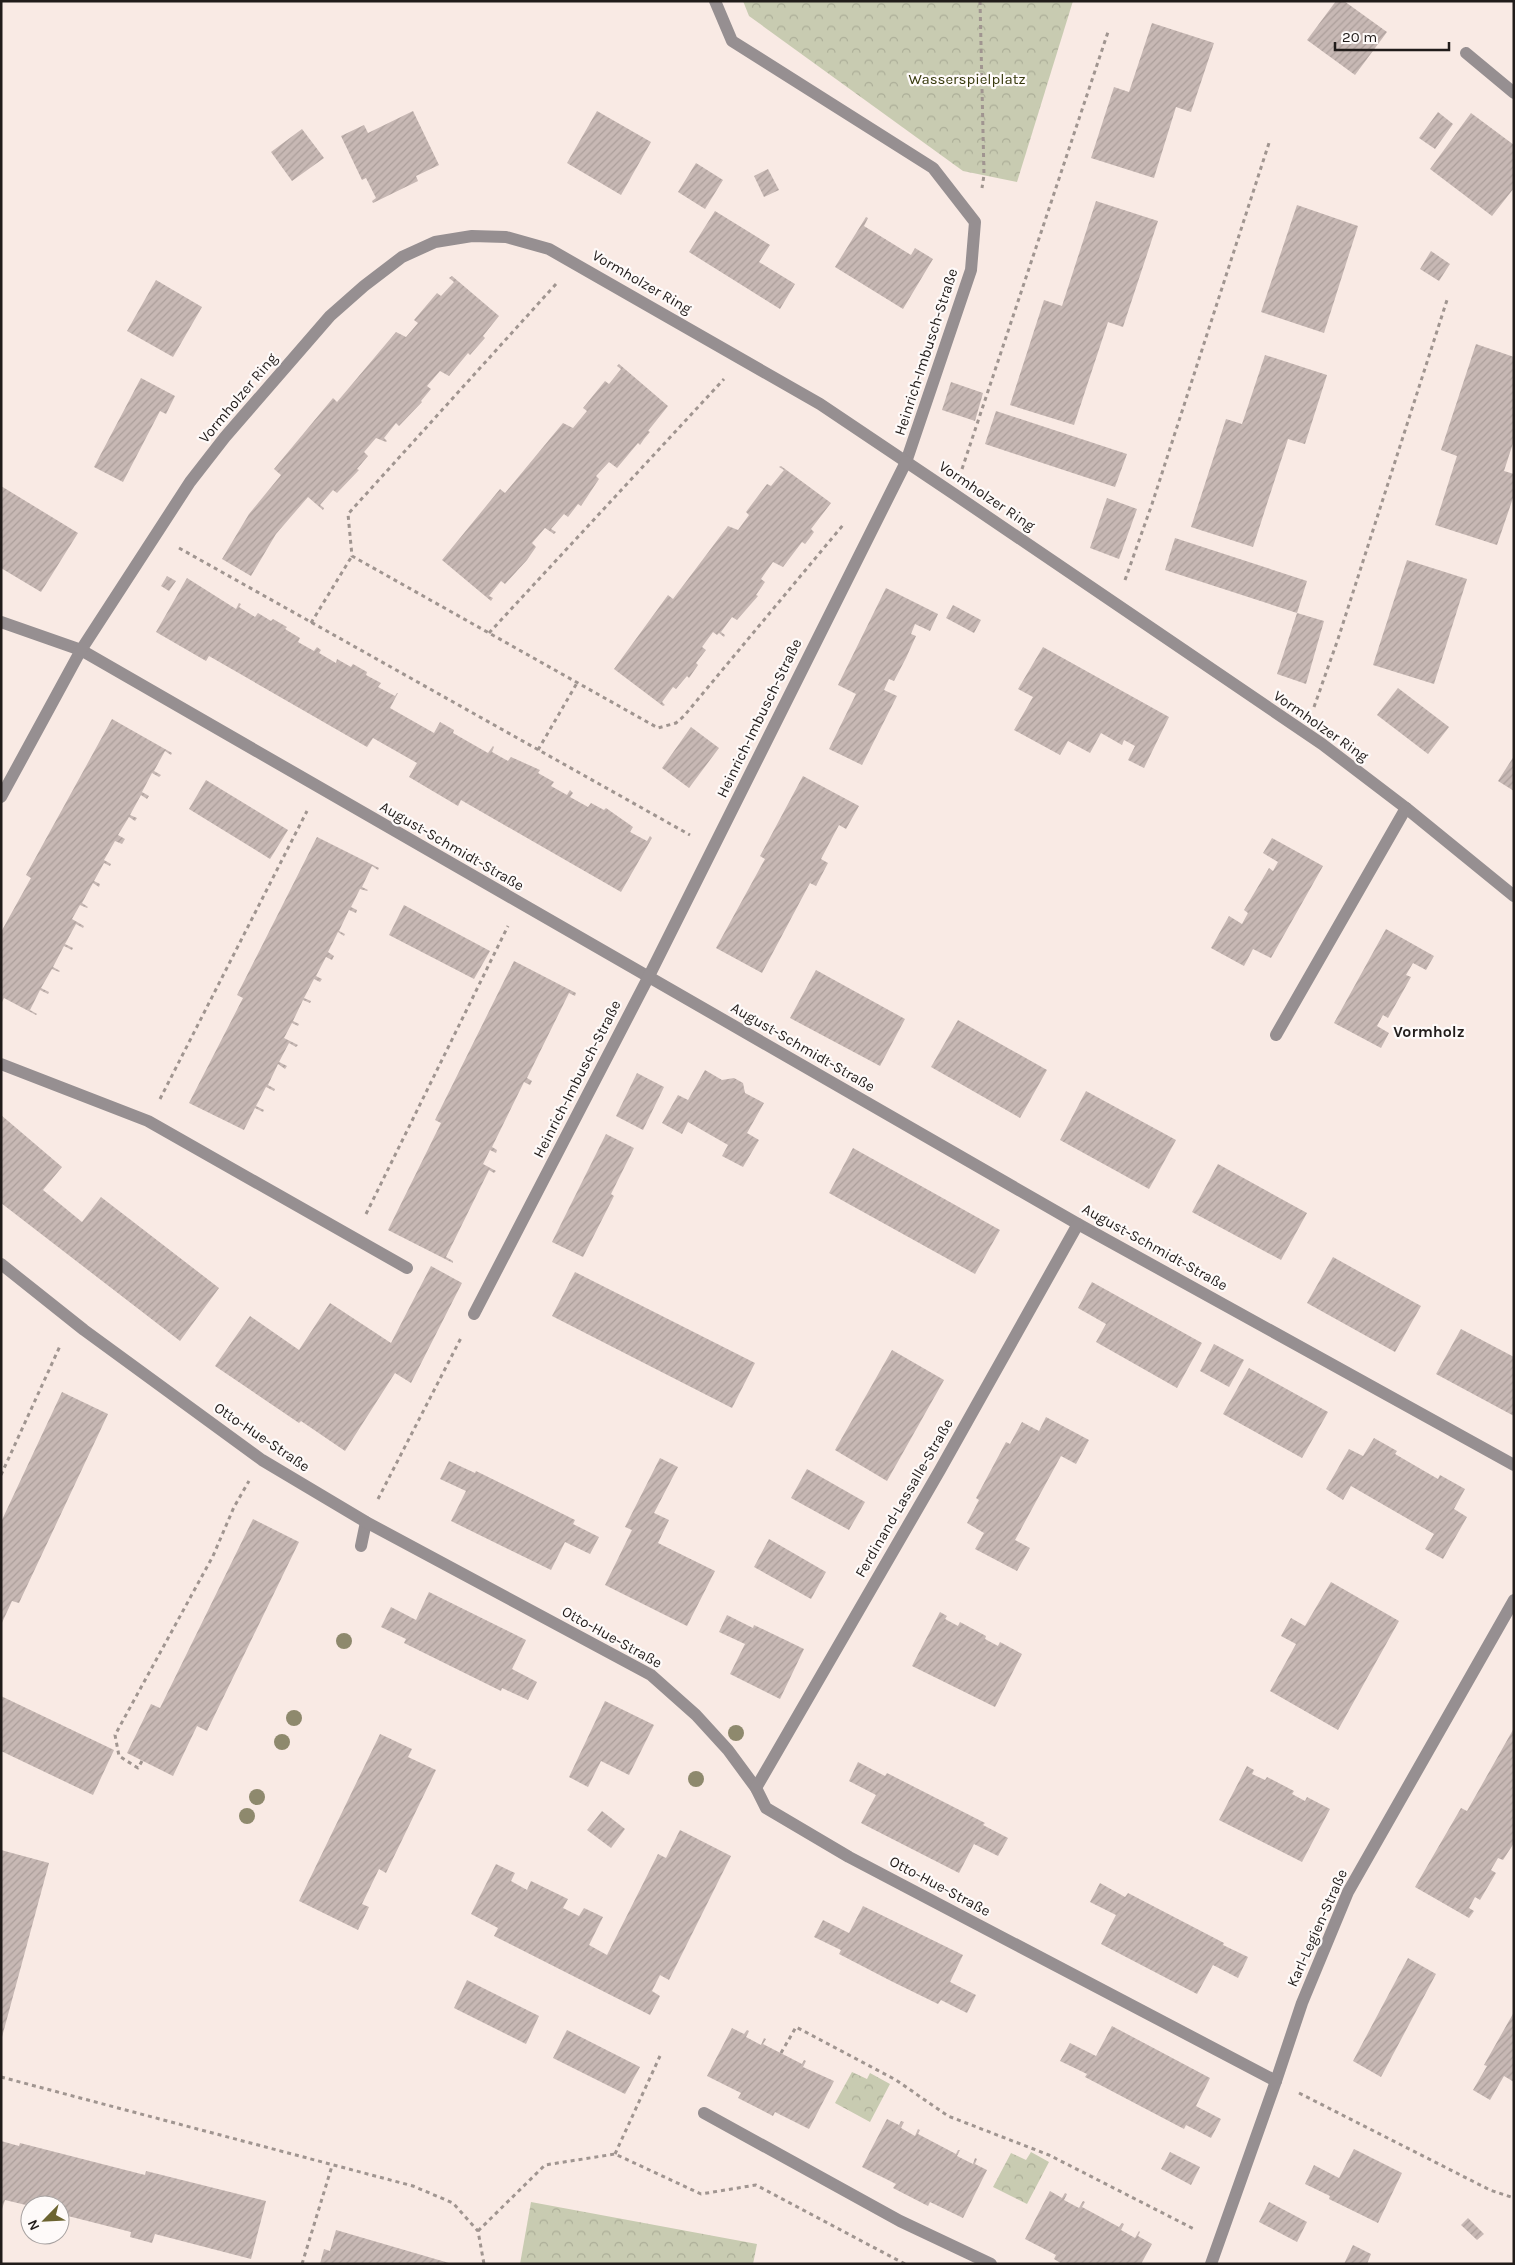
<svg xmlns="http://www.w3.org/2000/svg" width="1515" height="2265" font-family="Karla,sans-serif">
<defs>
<pattern id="park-crowns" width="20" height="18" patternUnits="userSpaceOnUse" patternTransform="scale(1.25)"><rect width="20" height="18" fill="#c8cbb1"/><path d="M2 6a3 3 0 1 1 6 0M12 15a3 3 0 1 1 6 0" fill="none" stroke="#acae98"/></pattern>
<pattern id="building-hatch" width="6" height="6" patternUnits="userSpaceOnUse" patternTransform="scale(1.25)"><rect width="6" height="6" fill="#c7b8b4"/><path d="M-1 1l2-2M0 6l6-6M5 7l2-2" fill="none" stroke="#ab9e9a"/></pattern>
</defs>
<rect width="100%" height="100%" fill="#f9eae4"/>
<g fill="url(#park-crowns)">
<path d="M743,1h330l-56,181 -54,-11 -214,-155z"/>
<path d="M852,2072l15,7 3,-6 20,11 -20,38 -35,-19z"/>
<path d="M1031,2152l18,10 -22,42 -34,-17 18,-34 15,7z"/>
<path d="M531,2202l226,42 -4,20h-233z"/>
</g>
<g fill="url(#building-hatch)">
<path d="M1336,1h8l43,31 -32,43 -48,-35z"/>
<path d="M1152,23l62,20 -23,69 -15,-5 -22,71 -63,-20 23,-71 15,5z"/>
<path d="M413,111l26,54 -23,11 2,5 -45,22 -1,-2 4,-3 -10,-20 -4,2 -21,-44 23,-11 4,8z"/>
<path d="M597,111l54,31 -30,53 -54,-32z"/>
<path d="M1438,112l15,12 -18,25 -16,-11z"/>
<path d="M1471,113l43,32v43l-22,28 -62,-47z"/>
<path d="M302,129l22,29 -32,23 -21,-29z"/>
<path d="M696,163l27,17 -18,29 -27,-17z"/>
<path d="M768,169l11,21 -15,7 -10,-21z"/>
<path d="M1096,201l62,20 -35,106 -15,-5 -34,103 -64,-20 34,-105 18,6z"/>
<path d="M1297,205l61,21 -34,107 -63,-21z"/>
<path d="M715,211l55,34 -11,17 36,22 -15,25 -91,-57z"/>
<path d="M866,217l2,1 -4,8 47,29 4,-7 18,11 -30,50 -68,-42z"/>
<path d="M1431,251l19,13 -11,17 -19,-12z"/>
<path d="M452,276l47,40 -16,20 2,2 -15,17 -2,-2 -19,23 -9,-5 -13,15 4,3 -10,12 1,1 -23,24 -3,-3 -12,15 3,3 -1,1 -10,-4 -12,14 4,4 -11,13 2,1 -22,23 -4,-3 -13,15 4,3 -1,2 -15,-13 -32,37 -25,42 -29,-17 27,-45 32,-39 -7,-6 59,-71 4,4 59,-70 10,5 12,-14 -4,-3 23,-27 4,3 13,-14 -5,-4z"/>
<path d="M156,280l46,27 -29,50 -46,-26z"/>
<path d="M1476,344l38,13v83l-10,31 10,3v21l-17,50 -62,-20 22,-69 -16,-6z"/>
<path d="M1265,355l62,20 -22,69 -17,-5 -35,108 -62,-20 35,-108 16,5z"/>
<path d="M619,364l49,42 -20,25 2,1 -6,7 -4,6 -2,-2 -21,25 -8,-6 -13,14 3,3 -18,27 -3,-2 -10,13 -4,-3 -13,15 5,3 -2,2 -9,-6 -13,15 4,4 -9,13 -22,24 -4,-3 -12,15 4,2 -2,3 -49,-41 58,-71 5,4 58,-70 10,5 14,-17 -4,-3 22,-27 4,3 12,-15 -4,-3z"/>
<path d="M141,378l34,18 -9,18 -6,-3 -37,71 -29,-15z"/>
<path d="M951,382l32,11 -8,28 -33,-11z"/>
<path d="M996,411l131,43 -12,33 -130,-43z"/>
<path d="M781,466l50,37 -20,26 3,3 -5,7 -4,5 -3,-2 -19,25 -10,-5 -12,17 4,3 -9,13 2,1 -21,24 -5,-3 -11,15 4,3 -1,2 -5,-4 -2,2 -4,-3 -11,15 4,3 -10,13 2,2 -9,13 -2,-2 -11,13 -3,-2 -11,15 3,3 -2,1 -49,-37 54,-74 5,4 55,-73 10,4 11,-15 -3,-3 21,-28 4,2 13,-16 -5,-3z"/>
<path d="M1,486l77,47 -37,59 -40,-24z"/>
<path d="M1107,498l30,11 -18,50 -29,-11z"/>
<path d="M1175,538l132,43 -10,32 27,8 -18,63 -29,-10 20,-61 -132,-43z"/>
<path d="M1407,560l60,19 -33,105 -61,-19z"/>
<path d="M167,576l9,5 -7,10 -8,-5z"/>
<path d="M187,578l49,31 3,-6 2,1 -2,3 16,10 3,-4 13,8 2,-2 14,8 -2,2 15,9 -2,4 16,9 3,-4 4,3 -2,3 17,10 1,-4 14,8 2,-3 14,8 -1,3 15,8 -3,4 17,9 2,-3h1l-8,15 44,25 6,-11 14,8 -1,3 35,20 5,-7 1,1 -2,5 16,9 3,-4 29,13 -2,3 16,9 -3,4 16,9 3,-5 3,3 -3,4 18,10 3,-4 13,7 2,-2 27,19 -3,5 17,9 3,-5 2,2 -31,54 -160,-92 -3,6 -49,-29 8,-14 -44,-25 -6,9 -158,-91 -3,5 -50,-29z"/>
<path d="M886,588l52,26 -8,17 -15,-7 -4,10 5,2 -10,22 -12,23 -5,-2 -5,11 13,6 -35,69 -33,-16 27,-55 -18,-9z"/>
<path d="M953,605l28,15 -7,13 -28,-15z"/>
<path d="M1043,647l126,70 -25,51 -16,-8 7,-14 -11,-6 -2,5 -21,-12 -11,20 -22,-12 -8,14 -46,-25 19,-33 -15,-8z"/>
<path d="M1398,688l51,39 -21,27 -51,-39z"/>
<path d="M112,719l60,34 -1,2 -6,-4 -11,20 7,4 -2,2 -7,-4 -10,19 7,4 -2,3 -6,-4 -11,20 7,3 -2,3 -6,-4 -11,18 7,4 -3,5 -7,-3 -11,19 7,4 -1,2 -6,-3 -10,18 6,3 -1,3 -6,-4 -11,20 6,4 -1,1 -7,-3 -8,14 12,7 -1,2 -7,-4 -11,20 8,4 -1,2 -8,-4 -11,21 7,4 -1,1 -7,-3 -11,19 8,4 -1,2 -8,-4 -10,20 7,4 -1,1 -32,-17 -3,6v-72l30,-54 -5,-3z"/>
<path d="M691,727l28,21 -30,40 -27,-20z"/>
<path d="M1514,756v35l-16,-10z"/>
<path d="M803,776l56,30 -13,23 -7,-4 -18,34 7,4 -12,23 -6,-3 -48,90 -46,-25 49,-89 -5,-3z"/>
<path d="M206,780l82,50 -18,29 -81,-50z"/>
<path d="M317,837l62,31 -1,2 -6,-4 -10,21 6,3 -1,1 -7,-2 -9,18 6,3 -1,3 -7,-3 -10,21 6,3 -1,2 -6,-4 -10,20 6,4 -2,4 -6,-3 -10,19 6,3 -2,3 -6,-3 -10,19 7,3 -1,2 -7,-3 -10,21 6,3 -1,2 -6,-3 -8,15 14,7 -2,2 -7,-4 -10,19 8,4 -2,3 -7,-5 -10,21 7,4 -1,2 -8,-4 -10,19 8,4 -1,2 -8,-4 -11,22 -55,-27 54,-105 -6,-3z"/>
<path d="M1272,838l51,28 -52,92 -18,-9 -9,17 -33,-18 18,-32 13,8 6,-11 -4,-3 12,-20 13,-22 4,3 5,-9 -15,-9z"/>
<path d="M404,905l86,46 -16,28 -85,-44z"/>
<path d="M1386,929l48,27 -8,14 -13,-7 -7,12 5,2 -23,41 -5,-3 -6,11 12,7 -8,15 -47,-25z"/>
<path d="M514,961l62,32 -1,3 -6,-3 -42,85 5,3 -2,4 -6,-3 -32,65 5,3 -1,3 -6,-3 -7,14 13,7 -2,2 -5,-3 -43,87 7,4v2l-65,-33 53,-107 -6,-3z"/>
<path d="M816,970l89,49 -25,47 -90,-48z"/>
<path d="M958,1020l89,50 -27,48 -89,-51z"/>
<path d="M705,1070l17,10 12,-2 9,5 2,10 19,10 -17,30 12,7 -16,27 -21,-11 6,-11 -40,-23 -6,12 -20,-11 16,-28 10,5z"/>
<path d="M637,1073l27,14 -21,43 -27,-14z"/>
<path d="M1086,1091l90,49 -27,49 -89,-49z"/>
<path d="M1,1115l61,52 -19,23 39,32 19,-25 118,91 -39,53 -179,-138z"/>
<path d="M606,1134l28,14 -23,46 3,2 -31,61 -31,-15z"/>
<path d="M853,1148l147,82 -25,44 -146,-81z"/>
<path d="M1218,1164l89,49 -26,47 -89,-48z"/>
<path d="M1333,1257l88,49 -26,46 -88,-49z"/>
<path d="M431,1266l31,17 -51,100 -16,-10 -50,78 -44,-30 -2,2 -84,-57 35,-50 49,34 31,-47 61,40z"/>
<path d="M575,1272l180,91 -23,45 -180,-92z"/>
<path d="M1092,1282l110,61 -25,45 -81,-46 10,-18 -28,-16z"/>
<path d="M1461,1329l53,28v59l-78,-42z"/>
<path d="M1214,1344l30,16 -15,27 -29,-16z"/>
<path d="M892,1350l52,30 -57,101 -52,-31z"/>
<path d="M1249,1368l79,44 -26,46 -79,-44z"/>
<path d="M62,1392l46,22 -89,189 -7,-2 -11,24v-103z"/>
<path d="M1046,1417l43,23 -13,24 -15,-8 -46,84 15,8 -13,23 -42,-22 9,-16 -17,-10 12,-23 -3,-2 30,-56 4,2 12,-22 17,9z"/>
<path d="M1374,1438l23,13 -2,3 43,25 2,-4 25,14 -11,20 13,8 -24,42 -18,-10 9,-15 -83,-48 -8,14 -17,-11 23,-40 14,7z"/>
<path d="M660,1458l18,9 -24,46 15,7 -11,23 57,28 -28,55 -82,-41 27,-55 -7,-3z"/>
<path d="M449,1461l26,12 1,-2 99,49 -2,4 26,13 -9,17 -25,-12 -14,28 -100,-49 15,-30 -26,-12z"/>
<path d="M807,1469l58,33 -16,28 -58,-32z"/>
<path d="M253,1519l46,23 -92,189 -10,-5 -24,50 -46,-23 24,-49 9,4z"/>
<path d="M769,1539l57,33 -15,27 -57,-32z"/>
<path d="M1331,1582l68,39 -61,109 -68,-39 26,-47 -15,-8 10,-18 14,8z"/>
<path d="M429,1592l97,48 -14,29 25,13 -9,18 -26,-12 -1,3 -97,-48 2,-4 -25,-12 10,-20 25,13z"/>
<path d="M940,1612l7,4 -2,3 13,7 2,-4 26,14 -1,3 13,7 2,-4 22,12 -27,53 -83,-41z"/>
<path d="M727,1615l26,13 1,-3 50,24 -24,50 -50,-25 15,-30 -26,-12z"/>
<path d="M1,1696l113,54 -21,45 -92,-44z"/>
<path d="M605,1701l49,24 -25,50 -28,-14 -13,26 -19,-10z"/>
<path d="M1514,1728v115l-11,17 -5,-2 -7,12 5,3 -16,27 -5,-3 -6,11 5,3 -5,7 -54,-31 46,-79 6,3z"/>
<path d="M380,1734l32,15 -4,8 28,13 -50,103 -7,-4 -17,35 7,3 -11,23 -59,-29z"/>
<path d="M858,1762l27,14 2,-3 98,50 -2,2 25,13 -10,18 -24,-12 -15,29 -98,-50 15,-28 -27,-14z"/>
<path d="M1247,1766l7,4 -2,4 13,6 2,-3 27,14 -2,3 13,7 2,-4 23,12 -28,53 -83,-42z"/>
<path d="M602,1811l23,18 -14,19 -24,-18z"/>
<path d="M680,1830l51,26 -62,124 -9,-5 -8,16 8,5 -10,19 -156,-79 4,-8 -27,-14 25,-50 19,9 -4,8 16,9 4,-9 37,18 -5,9 16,8 5,-8 19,9 -14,28 18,10 51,-101 8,4z"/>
<path d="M1,1850l48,13 -47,174h-1z"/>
<path d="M1100,1883l25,14 3,-4 96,50 -1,2 25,12 -10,21 -25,-13 -16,29 -96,-50 15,-29 -26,-13z"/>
<path d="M863,1906l100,49 -13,27 26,13 -9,18 -26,-13 -3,4 -47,-23 -52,-27 2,-4 -27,-13 9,-17 26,13z"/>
<path d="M1408,1958l28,16 -55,103 -28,-16z"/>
<path d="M467,1980l72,36 -13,28 -72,-36z"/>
<path d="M1514,2012v70l-10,-6 -14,24 -17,-10 14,-24 -3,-1z"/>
<path d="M1112,2026l98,52 -14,28 25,13 -10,19 -25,-13 -2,4 -99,-52 2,-3 -27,-13 10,-18 26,13z"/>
<path d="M732,2028l12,6 3,-4 2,1 -3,6 15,8 3,-7 2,1 -3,5 39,20 2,-4 2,1 -3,6 31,14 -25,48 -34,-17 -2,4 -35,-18 3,-5 -34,-17z"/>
<path d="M567,2030l73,37 -15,27 -72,-36z"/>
<path d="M887,2119l12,6 2,-4 3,1 -3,6 14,8 3,-7 2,1 -2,4 38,20 2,-4h2l-3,6 16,8 2,-6 2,1 -2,5 12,6 -24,48 -33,-16 -2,4 -35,-18 3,-4 -34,-17z"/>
<path d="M1,2141l18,5 1,-3 125,32 1,-4 120,30 -15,58 -96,-25 -3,9 -22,-6 1,-5 -71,-18v-9l-30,1 -25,-6 -4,12z"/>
<path d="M1354,2149l48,24 -24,50 -49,-24 1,-3 -25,-12 9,-19 25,13z"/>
<path d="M1170,2152l30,15 -9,18 -30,-16z"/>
<path d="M1050,2191l12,7 3,-5 2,1 -3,6 15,8 4,-7 2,1 -3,5 37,20 3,-4 2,1 -3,6 14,8 4,-7 1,1 -2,4 14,8 -11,20h-79l-8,-5 2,-4 -31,-16z"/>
<path d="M1269,2202l38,20 -10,20 -38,-20z"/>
<path d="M1468,2218l16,16 -7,6 -16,-15z"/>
<path d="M336,2230l113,33v1h-129l4,-15 6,2z"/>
<path d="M1353,2245l18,9 -4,10h-23z"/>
</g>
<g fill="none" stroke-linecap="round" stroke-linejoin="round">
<g stroke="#a09590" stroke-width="3" stroke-dasharray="4 4" stroke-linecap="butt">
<path d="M980,1l4,174 -2,13"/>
<path d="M556,284l-208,230 4,42 306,172 18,-5 8,-7 159,-191"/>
<path d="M962,469l146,-437"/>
<path d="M179,548l511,287"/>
<path d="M1125,580l27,-76 117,-361"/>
<path d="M311,623l41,-67"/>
<path d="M489,633l235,-254"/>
<path d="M1314,707l24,-68 109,-339"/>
<path d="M538,750l39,-67"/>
<path d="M160,1099l147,-288"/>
<path d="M366,1214l142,-288"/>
<path d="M1,1475l59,-129"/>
<path d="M378,1499l84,-163"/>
<path d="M142,1761l-4,7 -19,-12 -4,-21 98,-179 21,-49 15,-26"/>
<path d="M781,2053l15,-26 100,53 52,36 101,39 147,75"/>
<path d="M1,2077l412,109 40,17 25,28 6,33"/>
<path d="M1299,2093l191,97 24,8"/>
<path d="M615,2154l45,-98"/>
<path d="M478,2231l67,-66 70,-11 86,40 55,-9 149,79"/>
<path d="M302,2264l30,-98"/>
</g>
<g stroke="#968f91" stroke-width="12">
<path d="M715,1l17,40 201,127 42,54 -4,48 -65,192"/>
<path d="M1,1064l147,57 259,147"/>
<path d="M361,1546l5,-24"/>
<path d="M704,2113l196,108 91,43"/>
</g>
<g stroke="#968f91" stroke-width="12">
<path d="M1466,53l48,40"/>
<path d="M1,622l80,28 997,574 436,241"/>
<path d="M1,797l80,-147 109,-168 35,-45 105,-121 34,-30 38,-29 33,-15 37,-6 34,1 43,12 271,155 134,90 368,250 84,64 108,88"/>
<path d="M1276,1035l130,-227"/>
<path d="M1,1264l83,66 178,130 104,62 285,153 45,40 32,35 28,38 10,20 83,49 427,224"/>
<path d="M474,1314l174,-336 258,-516"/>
<path d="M756,1788l184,-318 138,-246"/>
<path d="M1211,2264l65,-183 26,-78 46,-111 166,-292"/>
</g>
</g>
<g fill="#8e896d">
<circle cx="344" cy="1641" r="8"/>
<circle cx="294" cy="1718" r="8"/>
<circle cx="736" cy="1733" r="8"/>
<circle cx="282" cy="1742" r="8"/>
<circle cx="696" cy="1779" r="8"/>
<circle cx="257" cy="1797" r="8"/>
<circle cx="247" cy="1816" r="8"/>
</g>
<g text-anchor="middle" stroke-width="4.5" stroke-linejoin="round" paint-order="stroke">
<g font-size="15" fill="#36390c" stroke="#fefaf9">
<text x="967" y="84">Wasserspielplatz</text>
</g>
<g font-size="15" fill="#211c1a" stroke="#fefaf9">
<text transform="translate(642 282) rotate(30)" y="5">Vormholzer Ring</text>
<text transform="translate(926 352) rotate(-72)" y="5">Heinrich-Imbusch-Straße</text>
<text transform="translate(238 398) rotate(-50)" y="5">Vormholzer Ring</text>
<text transform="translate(987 496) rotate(34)" y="5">Vormholzer Ring</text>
<text transform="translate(759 718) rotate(-64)" y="5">Heinrich-Imbusch-Straße</text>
<text transform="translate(1321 726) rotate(35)" y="5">Vormholzer Ring</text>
<text transform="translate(452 846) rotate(30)" y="5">August-Schmidt-Straße</text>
<text transform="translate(803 1047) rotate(30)" y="5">August-Schmidt-Straße</text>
<text transform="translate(577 1079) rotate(-63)" y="5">Heinrich-Imbusch-Straße</text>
<text transform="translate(1155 1247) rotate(29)" y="5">August-Schmidt-Straße</text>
<text transform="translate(262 1437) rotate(34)" y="5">Otto-Hue-Straße</text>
<text transform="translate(904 1498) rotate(-60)" y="5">Ferdinand-Lassalle-Straße</text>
<text transform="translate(612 1637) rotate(29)" y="5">Otto-Hue-Straße</text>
<text transform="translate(940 1886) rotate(28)" y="5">Otto-Hue-Straße</text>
<text transform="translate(1317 1928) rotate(-66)" y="5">Karl-Legien-Straße</text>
</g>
<g font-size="16" font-weight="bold" fill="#211c1a" stroke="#fefaf9">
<text x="1429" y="1037">Vormholz</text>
</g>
</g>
<rect width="1515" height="2265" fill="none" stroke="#211c1a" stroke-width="5"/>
<g transform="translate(45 2220) rotate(246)"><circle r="24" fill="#fefaf9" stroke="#a6a1a0"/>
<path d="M0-4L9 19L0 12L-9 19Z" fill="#6c6431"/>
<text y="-8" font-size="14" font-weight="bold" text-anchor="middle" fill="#211c1a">N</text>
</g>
<path d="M1335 42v8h114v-8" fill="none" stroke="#211c1a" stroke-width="2.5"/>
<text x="1342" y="42" font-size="15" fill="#211c1a" stroke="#fefaf9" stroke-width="4" paint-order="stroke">20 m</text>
</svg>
